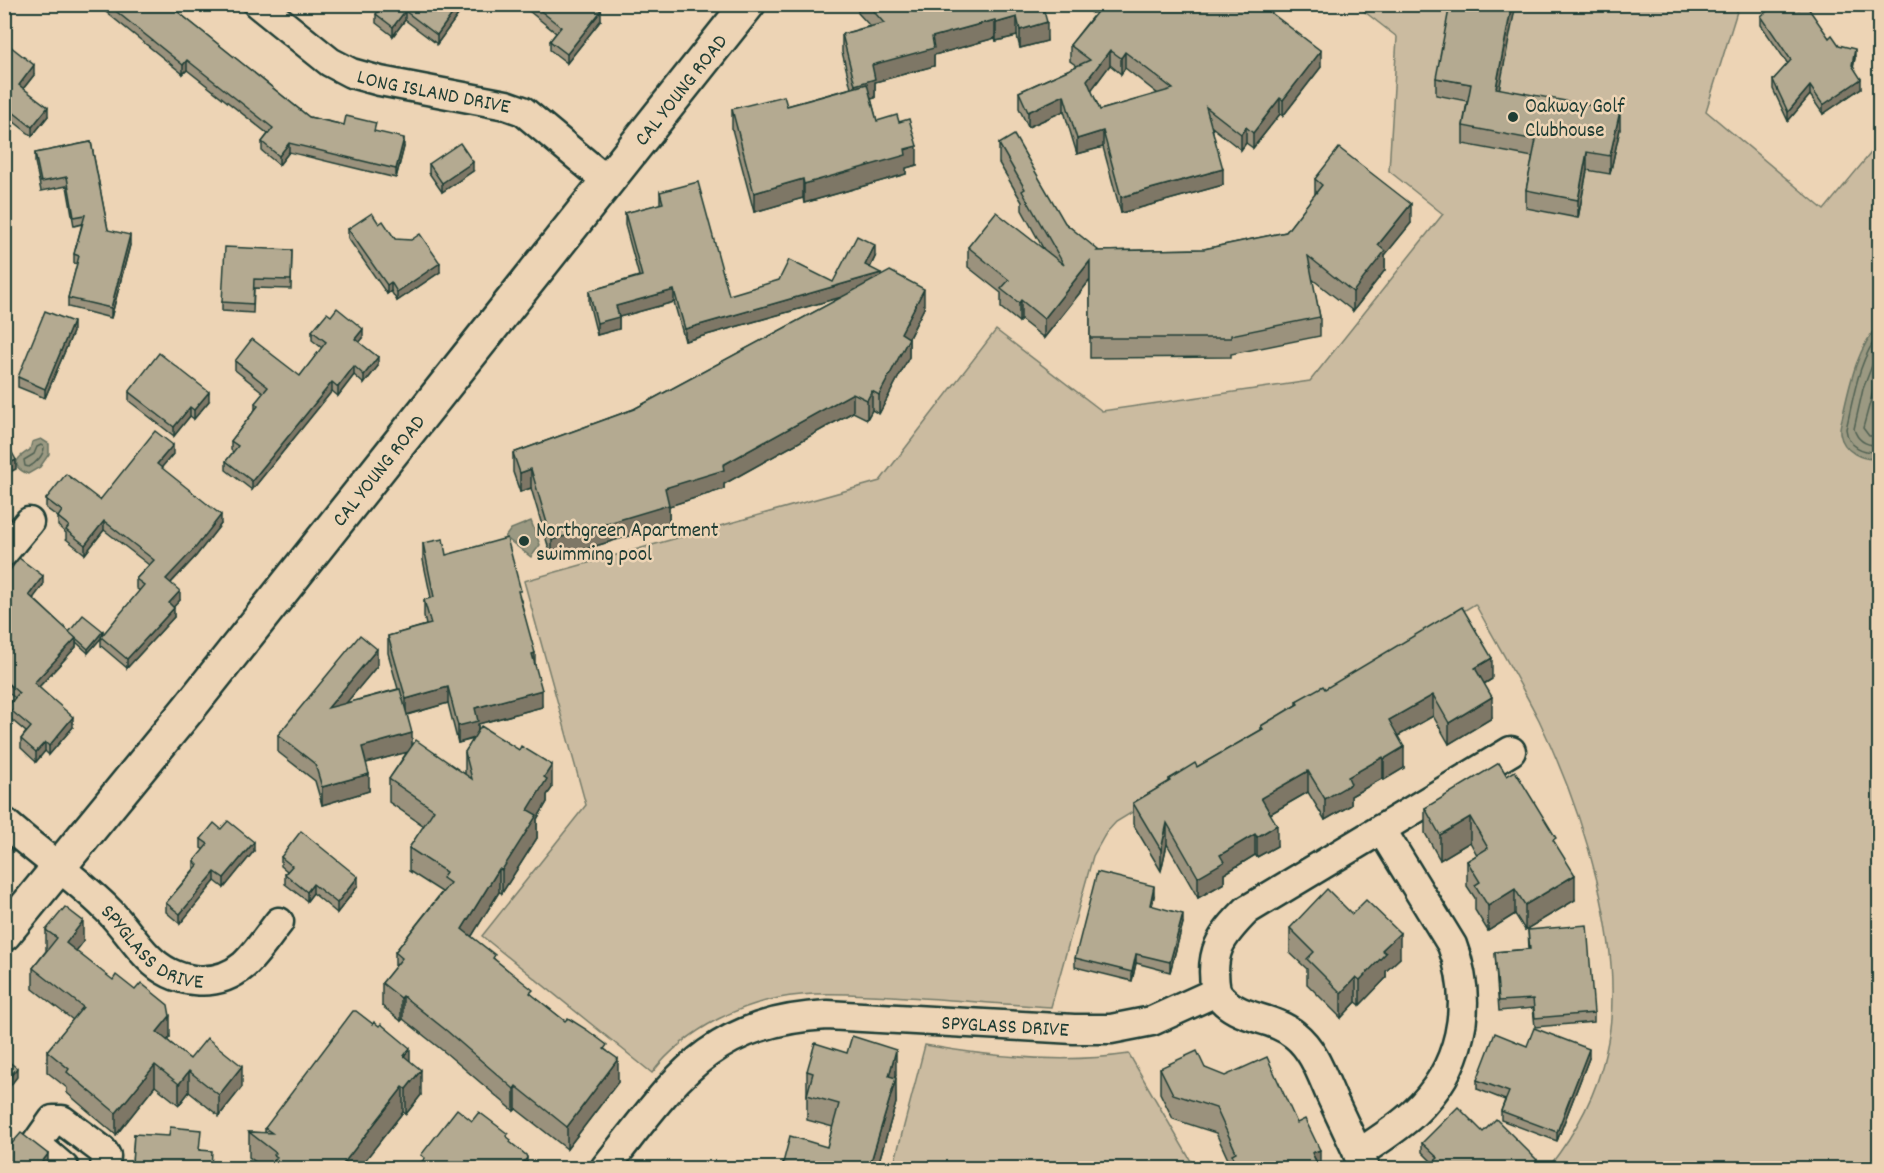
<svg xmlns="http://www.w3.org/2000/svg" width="1884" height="1173" font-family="Dekko,sans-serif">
<rect width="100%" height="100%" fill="#edd4b5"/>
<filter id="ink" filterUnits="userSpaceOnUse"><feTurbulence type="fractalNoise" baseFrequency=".0167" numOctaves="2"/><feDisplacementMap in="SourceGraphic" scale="12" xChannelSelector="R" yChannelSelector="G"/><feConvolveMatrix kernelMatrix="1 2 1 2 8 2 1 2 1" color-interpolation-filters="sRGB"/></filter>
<g filter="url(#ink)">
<g fill="#cbbba0" stroke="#757c6a" stroke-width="1.5">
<path d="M1356,5h383l-33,106 118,99 55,-67v1025h-331c27,-34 49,-75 58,-117 23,-100 -24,-241 -67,-331 -20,-39 -42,-77 -64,-116l-359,218 -10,11 -13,23 -42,151c-53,-3 -106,-8 -159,-11 -30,-1 -61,-4 -91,-1 -57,5 -114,33 -149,78l-170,-137 104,-131 -62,-224 356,-100 116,-151 106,81 208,-30 133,-167 -54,-43 8,-134z"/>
<path d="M925,1045c66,12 137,19 204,9l66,114h-302z"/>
</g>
<g fill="#9b9982" stroke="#697463" stroke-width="1.5">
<path d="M1879,324v134c-16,3 -36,-6 -39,-25 -1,-8 3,-15 4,-23 7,-31 14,-62 35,-86z"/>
<path d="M41,439l8,5v10l-9,13 -12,7c-19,-8 -11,-17 2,-24l2,-8z"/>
<path d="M531,521l9,24 -9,12 -26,-20 6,-8z"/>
</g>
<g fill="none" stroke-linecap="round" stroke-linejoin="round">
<g stroke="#516253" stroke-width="1.5">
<path d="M1880,333c-22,27 -26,63 -34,96 2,18 17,24 34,23"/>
<path d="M1880,345l-17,44 -9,40c4,13 13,17 26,16"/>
<path d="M1880,366l-17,62 6,8h11"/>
<path d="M41,445l3,2c0,8 -8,16 -15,20l-4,-1 -1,-6 10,-6 3,-7z"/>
</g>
<g stroke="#1f3d34" stroke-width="33">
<g id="minor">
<path id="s1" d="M258,4l72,58 21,11 29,8 126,24 17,6 84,70"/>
<path d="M4,552l25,-30"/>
<path id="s2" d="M4,822c33,30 71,55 102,86 16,15 27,34 42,49 25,26 67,33 96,8 13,-12 24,-29 35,-43"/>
<path d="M1216,992c-7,-40 4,-55 31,-82l264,-159"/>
<path d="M1358,1154c19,-13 39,-25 56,-41 47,-44 61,-108 38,-168l-71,-116"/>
<path d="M64,1168l-28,-24 17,-24h9l40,30 4,6 -1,12"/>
<path id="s3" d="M605,1168c69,-86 101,-146 222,-153l247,14h37l41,-8 64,-29c21,30 54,22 79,43 19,15 27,41 37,63 11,23 22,47 33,70"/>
</g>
</g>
<g stroke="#1f3d34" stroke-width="38">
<g id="major">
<path id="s4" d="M4,934l185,-226 559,-704"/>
</g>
</g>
<use href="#minor" stroke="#edd4b5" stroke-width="28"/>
<use href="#major" stroke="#edd4b5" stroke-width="33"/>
</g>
<g fill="#9b927d" stroke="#1f3d34" stroke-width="1.5" fill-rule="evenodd">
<path d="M96,4h72l141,113 35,8 32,7 28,15 -8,31 -107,-26 -10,13 -17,-14v-9l6,-8 -81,-64 -4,4z"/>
<path d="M376,4h80l2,11 -21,29 -32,-24 -12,16 -17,-13v-9l4,-6z"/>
<path d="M524,4h76v3l-2,2 3,11 -34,43 -17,-13v-9l6,-8 -32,-26z"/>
<path d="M858,4h184l5,37 -27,7 -3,-12 -21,5 -1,-3 -61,17v11l-59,16v16l-4,1 6,22 22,1 18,43 -11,3v6l-102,29 -1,-5 -49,14 -22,-83v-20l55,-3 64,-18 -9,-36v-18l28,-8 -12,-13z"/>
<path d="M1799,9l30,29 26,20 -2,9 8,21 -38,26 -13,-19 -22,26 -15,-32v-9l15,-16 -27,-39v-9z"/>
<path d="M1268,11l53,56 -38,49 -3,-2 -27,34 -7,-5 -5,7 -29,-23 11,58 -102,28 -18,-66 -26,7 -13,-43 -36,16 -9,-19v-16l58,-26 -7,-5v-16l22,-28zM1110,65l11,9 4,-6 33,26 -58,16 -9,-20z"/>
<path d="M4,53l30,22 -11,14 25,27 -16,20 -28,-22z"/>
<path d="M1436,78l63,11 121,40 -10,45 -23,-4 -9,48 -52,-10v-18l7,-33 -70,-13v-18l4,-25 -31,-6z"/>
<path d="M91,142l17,88 22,15 -19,73 -43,-11v-9l9,-34 -3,-1v-9l8,-30 -8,2 -7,-40 -26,5 -6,-29v-9z"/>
<path d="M999,144l66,79 33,28 106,-2 82,-17 29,-37v-16l96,44 -26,32v15l-32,41 -41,-32 8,38v19l-89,18v3l-141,1v-78l-46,58 -23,-18 -2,2 -18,-14v-15l-33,-26v-20l76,3 -22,-40v-8l-23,-39z"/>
<path d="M429,164l44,7 -31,21 -13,-19z"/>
<path d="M660,192l69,103 104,-13 42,-25 -5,11 54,40 -15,30v19l-30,57 -7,-4 -5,9 -14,-7 -129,72v5l-55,17v18l-117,35 -21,-71 -11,4 -7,-20v-19l121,-44 210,-113 -159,45 -11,-39 -55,15v12l-22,6 -8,-32v-12l50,-15 -14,-51v-12l35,-9z"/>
<path d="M379,224l16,15 45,33 -43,29 -6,-10 -4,3 -39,-56v-9z"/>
<path d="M292,250l-1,39 -37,-1 -1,25 -31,-2v-9z"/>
<path d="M312,331l51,7 -4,4 19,24 -14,18 -10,-9 -16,21 -6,-5 -80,99 -26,-20v-9l7,-9 -2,-2v-9l24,-31v-7l9,-10 -29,-23v-9l65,15 22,-28 -10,-8z"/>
<path d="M73,332l-28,66 -27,-11v-10z"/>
<path d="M129,392l80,9 -15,18 -4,-3 -16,20 -45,-35z"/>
<path d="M173,454l-12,14 60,56 -25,32 -25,27 9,17 -7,7 1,10 -47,51 -26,-22v-8l-13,15 -12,-11v5l-37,40 34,40 -24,28 -4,-4 -9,11 -15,-14v-9l5,-7 -19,-16v-9l8,-9 -11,-9v-117l3,2 36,11 -10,13 36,34 34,3 37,-44 -4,-3v-9l13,-14 -45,-35 -19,24 -19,-15v-6l-8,-7v-9l-12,-9v-9l54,1z"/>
<path d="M423,543l23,12 75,45 14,66 7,41 -64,17v7l74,57 -5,7v7l-10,17v19l-35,55 -3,-1 -28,45 62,59 32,25 42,30 11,31 -51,67 -51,-40 -2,2 -67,-57 -44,-35 -2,2 -19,-15v-23l13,-16v-15l47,-60 -33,-21v-23l15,-22 -35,-24v-23l18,-27 -41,11 3,28 -47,14 -7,-24 -37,-29v-17l99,-69 -31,37 52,-14 -10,-36v-17l38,-11 -2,-9v-16l7,-2 -8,-38zM448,703l10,40 16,-4 -9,13v22l-53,-29 -5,-30z"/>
<path d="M1492,679l-8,5 8,34 -43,26 -16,-28 -35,20 6,32 -20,12 -1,-2 -32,18v9l-26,15 -17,-28 -38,22 7,32 -20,11 -2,-2 -31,19v9l-26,15 -31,-54 -6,27 -28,-47v-21l36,-21v-3l28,-12 64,-37v-4l35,-21v-4l29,-12z"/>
<path d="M1507,776l49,69 19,55 -50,30 -10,-16 -27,17 -13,-21v-12l-8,-12v-25l10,-6 -7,-13 -30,18 -15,-27v-25z"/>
<path d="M201,839l53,12 -30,37 -9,-7 -35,43 -14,-12v-9l28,-34v-8l10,-11 -3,-2z"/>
<path d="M281,857l77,29 -21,27 -24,-20 -6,8 -22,-17v-10l2,-3 -6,-5z"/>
<path d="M1154,896l-2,10 31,17 -13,49 -34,-9 -4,18 -57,-14v-9z"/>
<path d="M1352,914l48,44 -14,13v7l-26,27 -4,-3 -15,16 -34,-34v-15l-17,-16v-25z"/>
<path d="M46,930l37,12 -7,9 94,86 -3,3 23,19 52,28 -23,29 -30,-24 -10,13 -24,-19 -39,49 -49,-42v-5l-20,-16v-21l26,-31 -40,-31v-21l13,-17z"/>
<path d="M1528,930l66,83v9l-59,5 -2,-19 -34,3 -4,-59 34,-3z"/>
<path d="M1527,1046l62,12 -32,83 -56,-21v-9l4,-11 -28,-11v-9z"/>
<path d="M410,1061l11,34 -15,19 -3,-2 -44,56h-95l-15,-11v-25l16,1v-5z"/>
<path d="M1160,1068h45l92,55 23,45h-88l-16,-35 -43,-14 -13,-26z"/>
<path d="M807,1071l89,4 -1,3 1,25 -19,65h-94v-5l44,-16 6,-20 -26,-7z"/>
<path d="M1483,1132l54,36 -104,-5 -11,-11v-9z"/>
<path d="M134,1134l67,16 11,18h-80z"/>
</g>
<g fill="#7e7766" stroke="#1f3d34" stroke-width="1.5">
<path d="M595,4h5v3l-6,8v-9z"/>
<path d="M1512,4h4l-20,102v-18z"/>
<path d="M458,6v9l-21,29v-9z"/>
<path d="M405,11v9l-12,16v-9z"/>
<path d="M601,11v9l-34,43v-9z"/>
<path d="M1017,17v19l-21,5v-18z"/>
<path d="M995,20v18l-61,17v11l-59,16v16l-20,5v-18l17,-20 60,-28z"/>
<path d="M1047,22v19l-27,7v-18z"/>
<path d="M1855,49v9l-3,16v-9z"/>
<path d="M1110,50v15l-23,31v-16z"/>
<path d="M1321,51v16l-38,49v-16z"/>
<path d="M1125,52v16l-4,6v-16z"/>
<path d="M187,60v10l-4,4v-9z"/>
<path d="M34,65v10l-15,19v-9z"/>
<path d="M1861,79v9l-38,26v-9z"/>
<path d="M1810,86v9l-22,26v-9z"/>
<path d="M1064,95v16l-36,16v-15z"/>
<path d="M1280,98v16l-27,34v-15z"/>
<path d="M48,107v9l-16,20v-9z"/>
<path d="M1620,111v18l-10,45v-18z"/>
<path d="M1246,127v16l-5,7v-16z"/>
<path d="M1103,131v16l-26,7v-15z"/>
<path d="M404,138v9l-8,31v-9z"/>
<path d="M289,143v9l-10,13v-9z"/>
<path d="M917,146v19l-11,3v6l-102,29v-19z"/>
<path d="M1587,152v18l-9,48v-18z"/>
<path d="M473,162v9l-31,21v-9z"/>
<path d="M1223,169v16l-102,28v-16z"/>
<path d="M803,179v19l-49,14v-19z"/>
<path d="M1411,204v19l-26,32v15l-32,41v-19l25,-47z"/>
<path d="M130,235v10l-19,73v-10z"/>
<path d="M875,245v12l-10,20v-12z"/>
<path d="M1090,261v19l-46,58v-19z"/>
<path d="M440,263v9l-43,29v-9z"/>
<path d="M881,273v13l-196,55v-12z"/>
<path d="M391,282v9l-4,3v-9z"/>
<path d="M924,289v19l-23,45v-20z"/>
<path d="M674,290v12l-55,15v12l-22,6v-12l19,-17z"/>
<path d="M1021,300v20l-2,2v-19z"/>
<path d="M73,322v10l-28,66v-9z"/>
<path d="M363,329v9l-8,10v-9z"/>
<path d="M909,338v19l-30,57v-19z"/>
<path d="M378,357v9l-14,18v-9z"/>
<path d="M354,366v9l-16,21v-9z"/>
<path d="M332,382v9l-80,99v-9z"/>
<path d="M872,391v19l-5,9v-19z"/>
<path d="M209,392v9l-15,18v-9z"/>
<path d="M853,393v19l-129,72v5l-55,17v18l-117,35v-19l113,-52 58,-23z"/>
<path d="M190,407v9l-16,20v-9z"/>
<path d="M173,445v9l-16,19v-9z"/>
<path d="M16,460v9l-12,6v-9z"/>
<path d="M531,469v19l-11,4v-19z"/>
<path d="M221,515v9l-25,32 -30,32v-9z"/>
<path d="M104,521v9l-19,24v-9z"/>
<path d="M43,576v9l-14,19v-9z"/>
<path d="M180,591v9l-11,12v-9z"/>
<path d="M174,608v9l-47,51v-9z"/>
<path d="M103,631v5l-15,17v-4z"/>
<path d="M76,638v9l-42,45v-9z"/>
<path d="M377,649v17l-49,59v-17z"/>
<path d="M535,653v17l-3,-16z"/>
<path d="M1492,658v21l-17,10v-21z"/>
<path d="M448,687v16l-42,12v-16z"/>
<path d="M542,690v17l-64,17v13l-20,6v-17l17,-18z"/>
<path d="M1433,695v21l-44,25v-21z"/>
<path d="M1492,697v21l-43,26v-21z"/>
<path d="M73,717v10l-24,28v-9z"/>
<path d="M412,733v18l-50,13v-17z"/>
<path d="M45,742v9l-9,11v-10z"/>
<path d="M1404,747v21l-20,12v-21z"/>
<path d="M1383,757v21l-32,18v9l-26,15v-21l23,-22z"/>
<path d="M552,765v23l-5,7v7l-10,17v19l-35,55v-23l26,-60 16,-33z"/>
<path d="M1308,771v21l-47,27v-21z"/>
<path d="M369,774v17l-47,14v-18z"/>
<path d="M1470,817v25l-30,18v-25z"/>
<path d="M1167,823v21l-6,27v-21z"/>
<path d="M1277,825v21l-20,11v-20z"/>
<path d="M1255,834v21l-31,19v9l-26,15v-21l22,-22z"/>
<path d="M254,842v9l-30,37v-10z"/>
<path d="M499,869v23l-37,60v-23z"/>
<path d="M215,872v9l-35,43v-10z"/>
<path d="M1575,875v25l-50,30v-25z"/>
<path d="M358,877v9l-21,27v-10z"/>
<path d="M313,884v9l-6,8v-9z"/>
<path d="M1154,886v10l-4,19v-10z"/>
<path d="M1515,889v25l-27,17v-25z"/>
<path d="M1183,914v9l-13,49v-10z"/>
<path d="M83,921v21l-17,22v-21z"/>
<path d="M1400,933v25l-14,13v7l-26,27v-25l22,-30z"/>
<path d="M1136,954v9l-4,18v-9z"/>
<path d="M1356,977v25l-15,16v-25z"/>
<path d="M403,996v23l-2,2v-23z"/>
<path d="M170,1016v21l-13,16v-21z"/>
<path d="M410,1048v25l-6,-17z"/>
<path d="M1589,1049v9l-32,83v-9z"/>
<path d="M896,1050v25l-7,25v-24z"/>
<path d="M618,1059v23l-51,67v-22z"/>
<path d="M155,1065v21l-39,49v-22z"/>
<path d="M242,1066v21l-23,29v-21z"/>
<path d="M17,1068v9l-13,17v-10z"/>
<path d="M421,1070v25l-15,19v-25z"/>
<path d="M189,1071v21l-10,13v-21z"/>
<path d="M896,1078v25l-19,65h-8z"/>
<path d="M516,1086v23l-2,2v-22z"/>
<path d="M403,1087v25l-44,56h-19z"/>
<path d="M1320,1150v18l-8,-15z"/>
<path d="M48,1154v14l-6,-6z"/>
<path d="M527,1158v10h-8z"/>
<path d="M1537,1160v8h-9z"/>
</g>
<g fill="#b4aa91" stroke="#1f3d34" stroke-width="1.5" fill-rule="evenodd">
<path d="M107,4h61l141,113 35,8 2,-9 30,7 -2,8 30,7 -8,31 -107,-26 -10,13 -17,-14 11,-14 -86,-68 -4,5z"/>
<path d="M383,4h73l2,2 -21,29 -32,-24 -12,16 -17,-13z"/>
<path d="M532,4h63l-1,2 7,5 -34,43 -17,-13 11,-14z"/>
<path d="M867,4h175l5,18 -27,8 -3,-13 -21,6 -1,-3 -63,17 2,11 -62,17 3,14 -20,6 -13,-51 42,-11z"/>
<path d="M1099,4h168l1,1 -2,4 55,42 -38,49 -3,-2 -27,35 -7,-6 -5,7 -35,-27 17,62 -102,28 -18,-66 -26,8 -13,-44 -36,17 -9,-20 71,-32 -20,-15 27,-33 -5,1zM1110,50l11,8 4,-6 48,37 -73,21 -13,-30z"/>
<path d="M1450,4h62l-16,84 124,23 -10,45 -23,-4 -9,48 -52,-10 10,-50 -73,-14 8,-42 -35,-6z"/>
<path d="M1777,4h19l3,5 7,-4 23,33 3,-3 7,10 16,4 -3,16 9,14 -38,26 -13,-19 -22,26 -15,-32 18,-20 -30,-44z"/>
<path d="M10,46l24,19 -15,20 29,22 -16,20 -28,-22v-52z"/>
<path d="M867,84l10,37 20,-6 2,7 10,-3 8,27 -12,3 1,6 -102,29 -1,-5 -49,14 -22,-84 52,-13 3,10z"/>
<path d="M1014,135l51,88 33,27 -1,1 107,-2 82,-17 36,-47 -7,-6 24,-31 72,56 -33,41 7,6 -32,41 -45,-36 12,61 -89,18v3h-141v-77l-46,58 -23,-19 -2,3 -18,-14 8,-9 -41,-33 28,-35 68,53 -42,-74 3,-2 -26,-45z"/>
<path d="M91,142l17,88 22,5 -19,73 -43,-10 11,-42 -5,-2 11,-39 -11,2 -7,-40 -26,5 -6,-29z"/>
<path d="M460,143l13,19 -31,21 -13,-19z"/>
<path d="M698,182l31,113 50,-15 10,-20 44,22 24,-46 18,9 -10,20 16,8 -196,56 -11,-39 -58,16 3,11 -22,6 -8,-32 53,-15 -17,-63 38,-10 -3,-11z"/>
<path d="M372,213l7,11 4,-3 12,18 16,1 9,-6 20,29 -43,29 -6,-10 -4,3 -39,-56z"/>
<path d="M225,247l67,3 -1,30 -37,-1 -1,25 -31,-2z"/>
<path d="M890,271l34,18 -23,44 8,5 -30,57 -7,-4 -5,9 -14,-7 -130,72 1,5 -59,18 4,17 -117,35 -21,-71 -11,4 -7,-20 121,-44z"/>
<path d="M337,308l26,21 -8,10 23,18 -14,18 -10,-9 -16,21 -6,-5 -80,99 -26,-20 12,-15 -7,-5 27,-35 -3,-3 13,-16 -33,-26 17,-22 48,37 26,-34 -14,-11 15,-18 4,3z"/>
<path d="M45,311l28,11 -28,67 -27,-12z"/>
<path d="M159,353l50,39 -15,18 -4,-3 -16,20 -45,-35z"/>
<path d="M155,431l18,14 -16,19 64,51 -25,32 -30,32 14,12 -11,12 5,5 -47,51 -26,-22 43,-52 -8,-6 18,-19 -50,-39 -19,24 -19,-15 3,-4 -11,-9 4,-6 -16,-12 20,-25 34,26z"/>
<path d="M4,438l12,22 -12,6z"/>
<path d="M507,538l14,53h-3l17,62 -3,1 10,36 -67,18 3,13 -20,5 -10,-39 -42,12 -18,-63 43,-12 -7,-24 10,-3 -11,-54 20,-4 3,16z"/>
<path d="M19,558l24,18 -14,19 47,43 -42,45 39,34 -24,29 -4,-4 -9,10 -15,-13 10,-12 -24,-20 12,-14 -15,-13v-108l3,2z"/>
<path d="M1462,607l30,51 -17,10 17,29 -43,26 -16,-28 -44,25 15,27 -20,12 -1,-2 -35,20 3,7 -26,15 -17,-28 -47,27 16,27 -20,12 -2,-3 -35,21 4,7 -26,15 -31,-54 -6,27 -28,-47 37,-22 -1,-2 26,-16 2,4 66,-38 -2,-3 37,-22 -2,-3 27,-15 2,3z"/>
<path d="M83,615l20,16 -15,18 -19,-17z"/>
<path d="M360,635l17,14 -49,59 72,-19 12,44 -50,14 7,27 -47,13 -7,-23 -37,-29z"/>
<path d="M481,726l38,24 2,-4 31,19 -8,12 3,2 -19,31 9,5 -35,55 -3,-1 -37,60 33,26 -2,3 40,32 -3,3 35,28 3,-3 19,12 20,15 -3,4 14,10 -51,68 -51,-41 -2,3 -67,-58 -44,-35 -2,2 -19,-15 20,-25 -7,-6 55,-69 -7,-5 3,-6 -37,-24 25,-38 -45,-31 27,-39 56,39 -7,-27z"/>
<path d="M1499,763l8,13 8,-5 41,67 -3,2 22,35 -50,30 -10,-16 -27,17 -13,-21 5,-3 -13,-21 21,-13 -18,-31 -30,18 -15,-27z"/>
<path d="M228,821l26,21 -30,36 -9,-6 -35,42 -14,-11 32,-38 -4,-4 14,-17 -7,-5 13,-16 7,6z"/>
<path d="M301,831l57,46 -21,26 -24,-19 -6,8 -22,-18 7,-8 -11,-9z"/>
<path d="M1097,872l57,14 -4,19 33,9 -13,48 -34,-8 -4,18 -57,-14z"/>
<path d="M1327,889l25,25 14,-14 34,33 -18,17 4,3 -26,27 -4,-3 -15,16 -34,-34 7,-7 -24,-24z"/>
<path d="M65,907l18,14 -17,22 47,37 3,-5 19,15 6,-7 27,22 2,11 -13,16 33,27 17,-21 35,28 -23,29 -30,-24 -10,13 -24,-19 -39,48 -49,-41 2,-3 -22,-18 36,-44 -50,-39 24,-30 -11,-8z"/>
<path d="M1587,925l7,88 -59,5 -2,-19 -34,2 -4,-49 35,-3 -2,-19z"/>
<path d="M353,1011h3l17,13 1,-2 5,4 2,-2 29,24 -6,8 17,14 -15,19 -3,-2 -63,81h-72l9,-11 -3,-2 2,-2 -27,-21 23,1 -7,-5z"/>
<path d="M1534,1028l55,21 -32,83 -56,-21 8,-19 -32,-12 18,-47 32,13z"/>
<path d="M852,1036l44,14 -7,26 7,2 -27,90h-81l1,-3 -6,-2 7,-27 37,11 12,-43 -32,-9 6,-22 -6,-2 8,-28 32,10z"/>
<path d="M1197,1051l8,17 20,8 42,-19 30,66 8,-4 15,31 -8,3 7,15h-80l-7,-14 4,-2 -20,-44 -43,-14 -13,-26z"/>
<path d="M4,1058l13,10 -13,16z"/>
<path d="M1458,1107l25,25 13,-13 41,41 -9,8h-101l11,-10 -16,-15z"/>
<path d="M457,1109l15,12 7,-9 29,22 -2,2 5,4 -1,2 16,13 1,3 -8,10h-103l9,-10 -4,-3z"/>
<path d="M170,1127l31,3 -2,20 13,1 -1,17h-66v-3l-13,-1 2,-30 35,2z"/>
<path d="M21,1133l27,21 -6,8 7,6h-45v-21l3,2z"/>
</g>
</g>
<g fill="#1f3d34" stroke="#edd4b5" stroke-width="2">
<circle cx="1513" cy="117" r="6"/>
<circle cx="524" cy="541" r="6"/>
</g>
<g text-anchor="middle" stroke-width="5" stroke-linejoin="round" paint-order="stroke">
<g font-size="21" fill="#1f3d34" stroke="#edd4b5">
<text dy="7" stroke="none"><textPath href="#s4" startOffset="1082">CAL YOUNG ROAD</textPath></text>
<text dy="7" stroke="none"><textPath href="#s1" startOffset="201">LONG ISLAND DRIVE</textPath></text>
<text dy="7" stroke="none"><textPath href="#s4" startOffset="596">CAL YOUNG ROAD</textPath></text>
<text dy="7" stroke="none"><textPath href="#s2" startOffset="196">SPYGLASS DRIVE</textPath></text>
<text dy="7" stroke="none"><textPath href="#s3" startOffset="460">SPYGLASS DRIVE</textPath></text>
</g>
<g font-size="21" fill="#1f3d34" stroke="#edd4b5" text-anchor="start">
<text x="1525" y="112">Oakway Golf<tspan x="1525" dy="24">Clubhouse</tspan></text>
<text x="536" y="536">Northgreen Apartment<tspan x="536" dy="24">swimming pool</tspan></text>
</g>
</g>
<rect width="1884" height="1173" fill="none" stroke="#edd4b5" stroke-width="24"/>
<rect x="12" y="12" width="1860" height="1149" fill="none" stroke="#1f3d34" stroke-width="2" filter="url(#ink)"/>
</svg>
